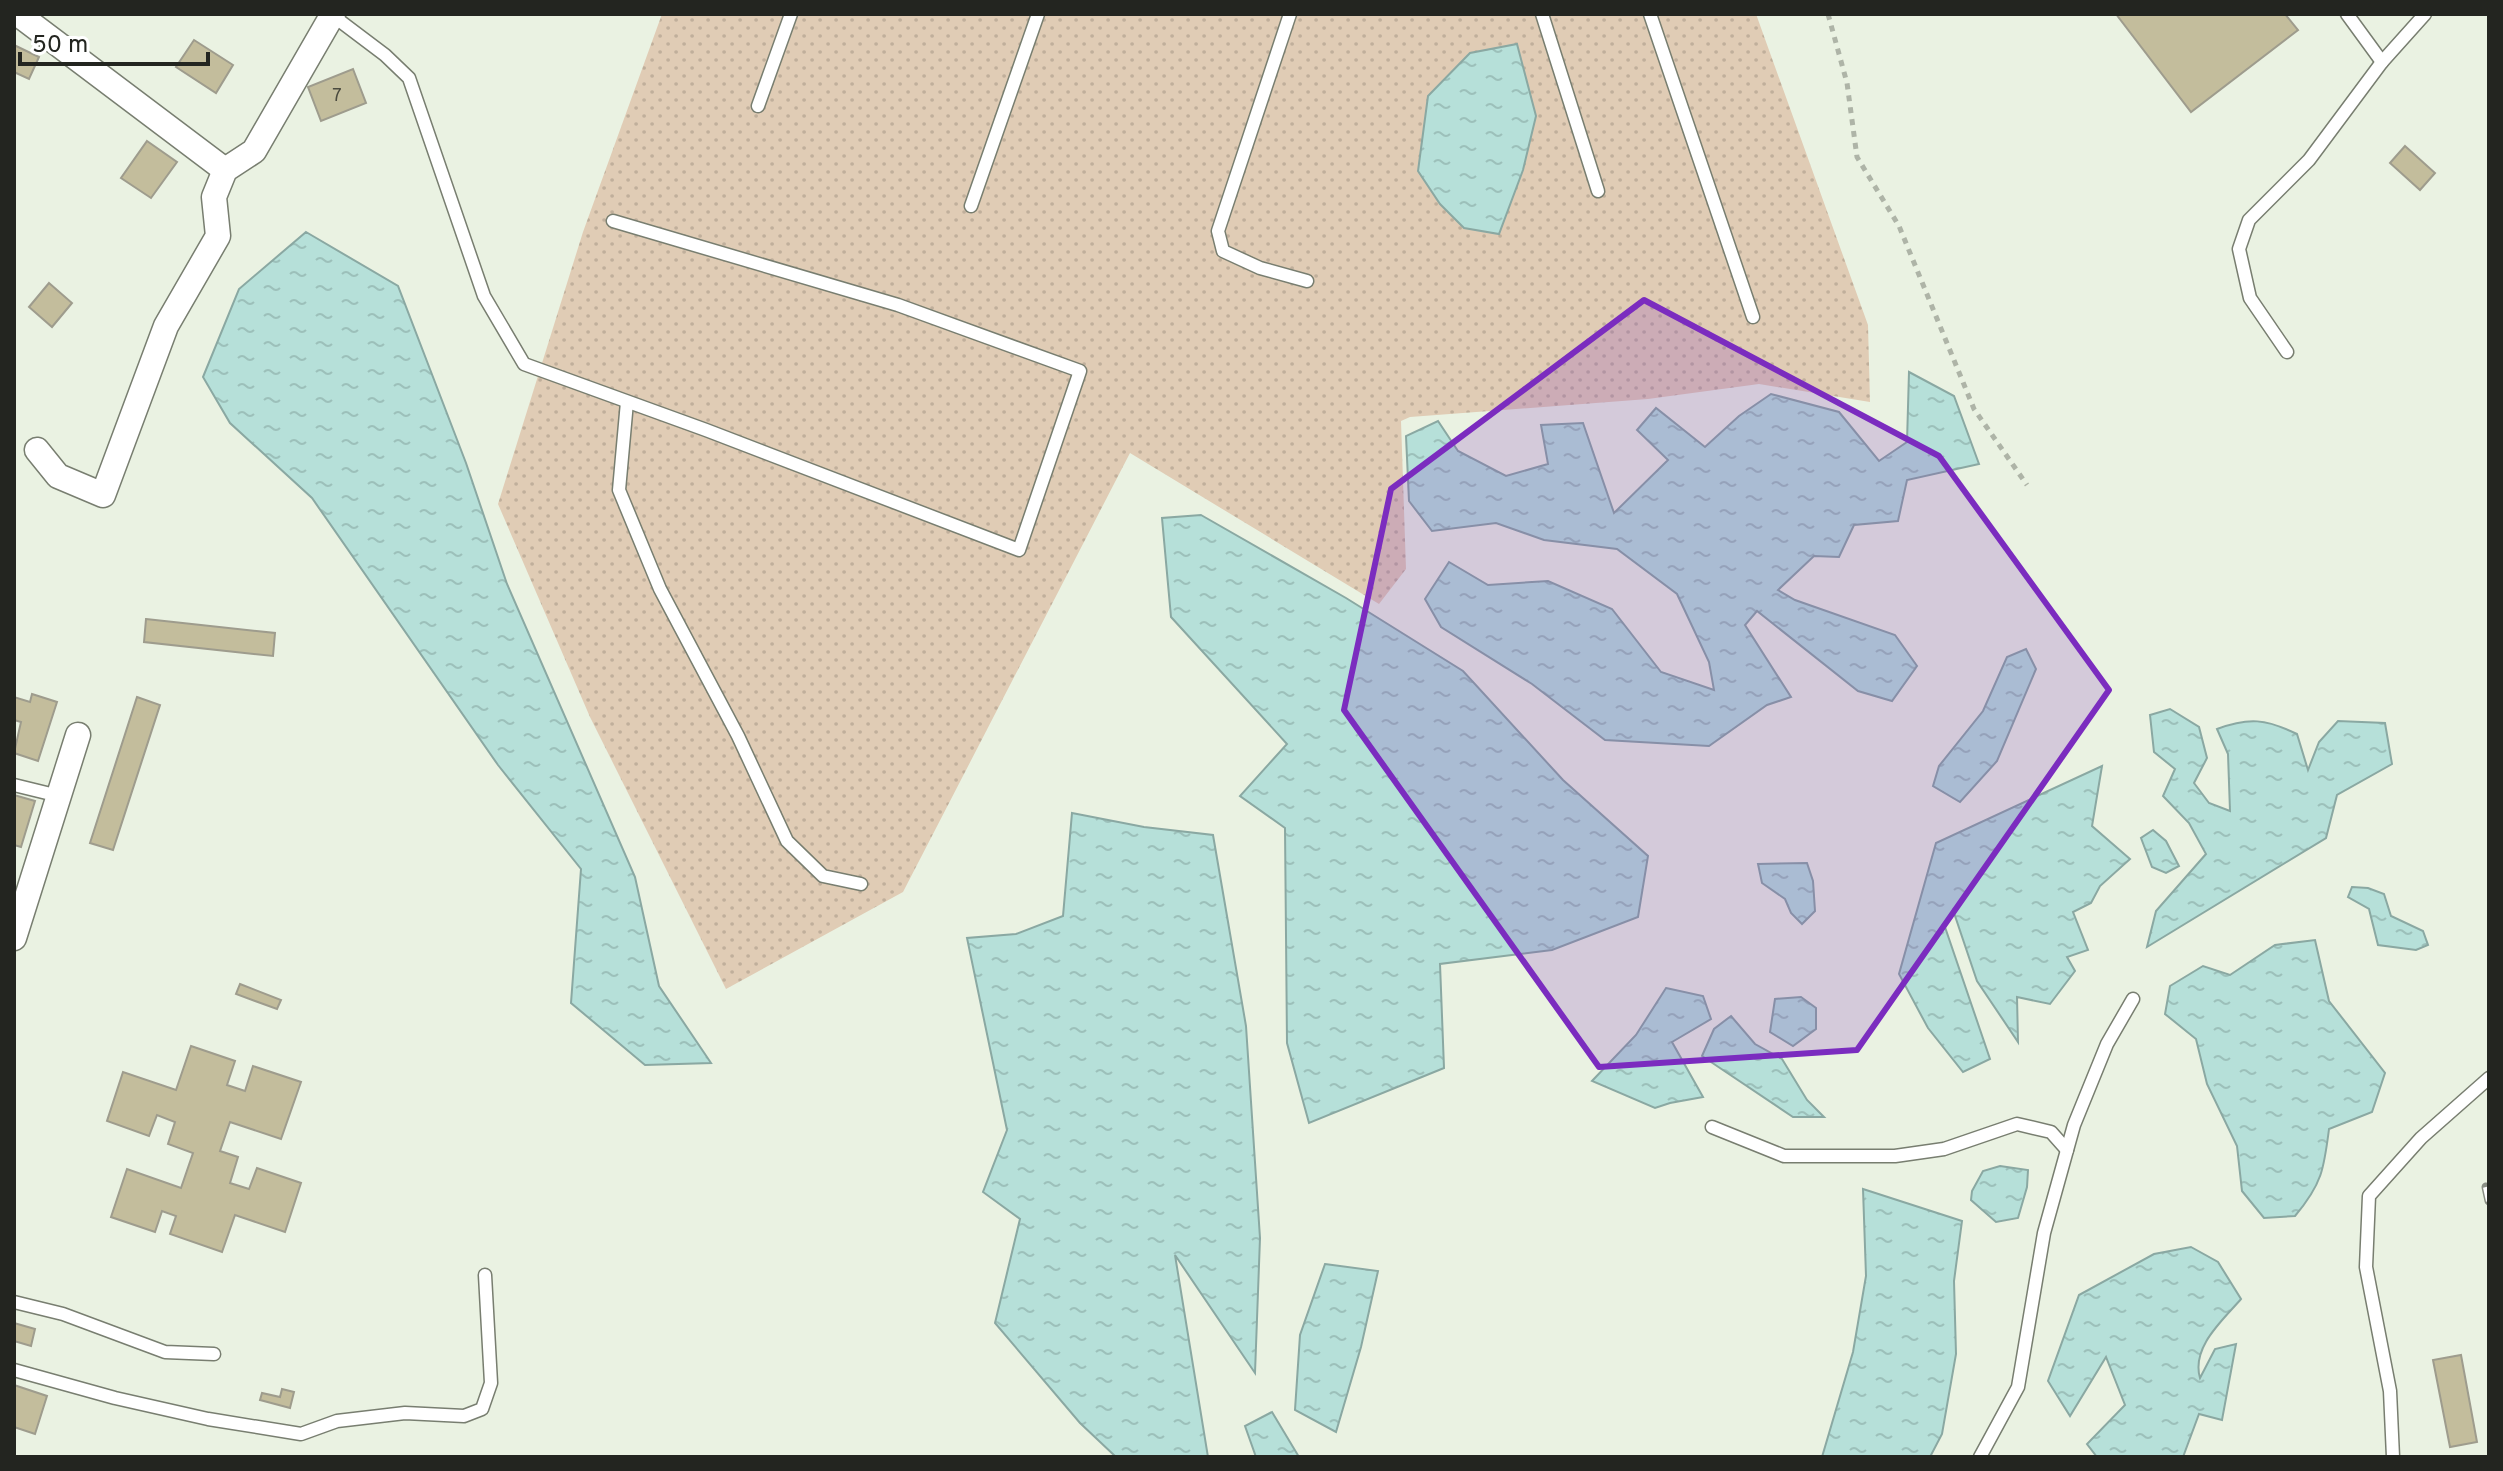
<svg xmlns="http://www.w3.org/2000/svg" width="2503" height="1471" font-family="Overpass,sans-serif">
<defs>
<pattern id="garden-dots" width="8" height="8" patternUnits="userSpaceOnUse" patternTransform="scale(2)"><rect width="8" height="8" fill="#e0ccb5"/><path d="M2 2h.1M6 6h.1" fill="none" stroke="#c0af9b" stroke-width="1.8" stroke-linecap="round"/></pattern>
<pattern id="water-ripples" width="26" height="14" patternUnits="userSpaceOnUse" patternTransform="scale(2)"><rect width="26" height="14" fill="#b6e0d9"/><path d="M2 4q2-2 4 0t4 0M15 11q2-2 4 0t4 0" fill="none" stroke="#9cc0ba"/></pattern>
</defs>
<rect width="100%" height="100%" fill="#eaf2e2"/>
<path fill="url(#garden-dots)" d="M662,14h1094l112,311 2,77 -111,-18 -111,15 -238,18 -9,4 5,148 -27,35 -249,-151 -227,439 -177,97 -136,-272 -92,-213 85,-272z"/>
<g fill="url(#water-ripples)" stroke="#8aa8a2" stroke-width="2">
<path d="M1517,44l19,72 -13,54 -24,64 -35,-6 -24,-24 -22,-33 10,-75 42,-43z"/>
<path d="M306,232l92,54 68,177 41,121 128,293 24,109 52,77 -66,2 -74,-62 10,-134 -83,-104 -186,-267 -82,-75 -27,-46 36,-88z"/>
<path d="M1909,372l45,24 25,68 -72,16 -9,41 -44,4 -15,32 -25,-1 -36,34 17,10 100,35 22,31 -25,35 -34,-10 -101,-80 -12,14 46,72 -24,8 -58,41 -104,-6 -73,-56 -91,-57 -16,-28 24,-37 39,23 60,-4 64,28 49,63 53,18 -5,-28 -32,-68 -60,-45 -73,-9 -48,-17 -64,8 -23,-30 -3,-65 32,-15 20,30 48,25 42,-12 -7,-39 42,-2 31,90 54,-53 -31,-30 19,-22 49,39 34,-31 32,-22 68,18 40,49 28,-19z"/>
<path d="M1201,515l145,83 117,73 100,109 85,76 -10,61 -86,33 -112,14 4,104 -135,55 -22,-80 -2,-215 -45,-32 47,-52 -116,-127 -9,-99z"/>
<path d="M2026,649l10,20 -39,92 -37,41 -27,-16 6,-20 44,-55 24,-54z"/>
<path d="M2170,709l29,18 8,31 -13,25 15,20 21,8 -2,-57 -11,-25c32,-12 49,-10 80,5l11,36 11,-28 19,-21 47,2 7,41 -55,31 -11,43 -179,109 9,-36 50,-57 -17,-31 -26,-27 12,-27 -21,-17 -4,-37z"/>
<path d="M2102,766l-10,60 38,33 -30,27 -9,17 -18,9 15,38 -21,7 8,14 -25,33 -33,-7 1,45 -41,-61 -24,-71 -8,17 45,132 -27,13 -35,-44 -29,-54 37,-131z"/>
<path d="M1072,813l72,14 69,8 33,191 14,212 -5,135 -80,-118 33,202h-92l-36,-34 -85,-100 25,-104 -37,-27 24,-62 -40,-192 49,-4 47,-18z"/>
<path d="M2153,830l13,11 13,25 -13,7 -14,-6 -11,-29z"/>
<path d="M1807,863l6,18 2,30 -13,13 -11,-11 -6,-14 -23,-16 -4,-19z"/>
<path d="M2352,887l16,1 16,6 7,22 32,15 5,14 -12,5 -38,-5 -9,-36 -21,-12z"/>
<path d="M2315,940l14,61 56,72 -13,39 -43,17c-5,40 -7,55 -34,87l-31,2 -22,-27 -5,-45 -30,-62 -11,-45 -31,-25 5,-28 33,-20 27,9 45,-30z"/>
<path d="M1666,988l37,8 8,23 -39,23 31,55 -33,6 -15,5 -63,-27 44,-46z"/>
<path d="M1801,997l15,11v21l-23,17 -23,-14 5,-33z"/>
<path d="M1731,1016l24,28 27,15 25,41 17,17h-31l-91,-61 12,-27z"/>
<path d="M2000,1166l28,4 -1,17 -9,31 -22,4 -25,-22 1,-9 11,-20z"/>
<path d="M1863,1189l99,32 -8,60 2,73 -14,80 -12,23h-108l31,-105 13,-76z"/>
<path d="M2191,1247l27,15 23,37c-18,21 -50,48 -41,79l15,-29 21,-5 -14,76 -23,-6 -16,43h-86l-10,-13 38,-39 -19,-48 -36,59 -22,-35 31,-86 75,-41z"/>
<path d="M1325,1264l53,7 -17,76 -25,85 -41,-22 5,-75z"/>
<path d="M1272,1412l27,45h-43l-11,-31z"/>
</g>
<g fill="#c3bd9c" stroke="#9e9c8d" stroke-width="2">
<path d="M2116,14h169l13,16 -107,82z"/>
<path d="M194,40l39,25 -17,28 -40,-26z"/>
<path d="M14,45l25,12 -10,22 -15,-7z"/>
<path d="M353,69l13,34 -45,18 -13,-34z"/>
<path d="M147,141l30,21 -26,36 -30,-20z"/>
<path d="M2405,146l30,27 -15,17 -30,-27z"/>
<path d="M49,283l23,20 -20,24 -23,-20z"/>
<path d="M146,619l129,14 -2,23 -129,-14z"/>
<path d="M32,694l25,8 -19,59 -24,-8 7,-31 -7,-2v-23l16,5z"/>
<path d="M137,697l23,8 -47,145 -23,-7z"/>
<path d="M14,795l21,6 -14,46 -7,-2z"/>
<path d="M240,984l41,16 -4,9 -41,-15z"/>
<path d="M191,1046l44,15 -8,24 18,6 8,-25 48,16 -20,57 -51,-17 -10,29 18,6 -8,26 19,6 8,-21 44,15 -16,49 -50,-17 -13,37 -52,-18 6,-18 -14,-5 -7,21 -44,-15 16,-48 54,19 12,-35 -25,-9 7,-22 -18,-7 -8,21 -42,-15 16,-49 53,18z"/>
<path d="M14,1323l21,6 -4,17 -17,-5z"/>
<path d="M2461,1355l16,87 -27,5 -17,-87z"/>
<path d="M14,1385l33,11 -12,38 -21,-7z"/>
<path d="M282,1389l12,3 -4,16 -30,-8 2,-7 18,4z"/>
</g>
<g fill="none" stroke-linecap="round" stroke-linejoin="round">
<g stroke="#787e70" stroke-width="15">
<g id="lane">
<path d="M1290,14l-72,217 5,20 37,17 47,13"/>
<path d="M1542,14l56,177"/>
<path d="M1650,14l103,303"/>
<path d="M2347,14l35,48 43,-48"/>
<path d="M332,15l53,40 24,23 75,218 40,68 182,66 313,120 61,-179 -182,-66 -285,-84"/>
<path d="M758,106l33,-92"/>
<path d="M971,206l67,-192"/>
<path d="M2287,352l-37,-54 -11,-49 10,-29 60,-60 73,-98"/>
<path d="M627,402l-8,88 41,99 78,147 49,105 36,35 38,8"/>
<path d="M14,785l45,11"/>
<path d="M1712,1127l72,29h111l49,-7 73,-25 34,8 16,18"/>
<path d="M14,1302l49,12 102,38 49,2"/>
<path d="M14,1370l101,28 93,21 93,15 36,-13 68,-8 59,3 18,-7 9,-26 -6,-108"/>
<path d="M1980,1457l38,-70 26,-154 30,-108 33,-81 26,-45"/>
<path d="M2393,1457l-3,-66 -24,-124 3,-71 52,-58 68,-60"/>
</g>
</g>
<g stroke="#787e70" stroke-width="27">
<g id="street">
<path d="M18,14l207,156"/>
<path d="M37,450l21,26 45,19 63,-169 52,-90 -4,-39 11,-27 29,-19 79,-137"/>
<path d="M14,938l64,-203"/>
</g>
</g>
<path stroke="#aeb4a7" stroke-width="5" stroke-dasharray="6 6" stroke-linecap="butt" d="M1828,14l19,69 10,74 42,69 75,183 53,76"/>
<use href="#lane" stroke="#fff" stroke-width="12"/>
<use href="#street" stroke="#fff" stroke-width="24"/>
<g stroke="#898e84" stroke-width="9">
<path id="rail" d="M2486,1187l3,14"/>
</g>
<use href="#rail" stroke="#fff" stroke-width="6" stroke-dasharray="18" stroke-linecap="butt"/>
</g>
<path fill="#7b2cbf" fill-opacity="0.2" stroke="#7b2cbf" stroke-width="6" stroke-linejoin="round" d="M1644,300l295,156 170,234 -252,360 -258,17 -255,-357 47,-221z"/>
<g text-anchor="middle" stroke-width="6" stroke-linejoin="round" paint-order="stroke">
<g font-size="18" fill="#4b4b3f">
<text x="337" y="101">7</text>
</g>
</g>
<rect width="2503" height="1471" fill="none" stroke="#232520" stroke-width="32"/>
<path d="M20 52v12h188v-12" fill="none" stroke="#232520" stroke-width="4"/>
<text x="32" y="52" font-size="24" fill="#232520" stroke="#ffffff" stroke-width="6" paint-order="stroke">50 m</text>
</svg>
